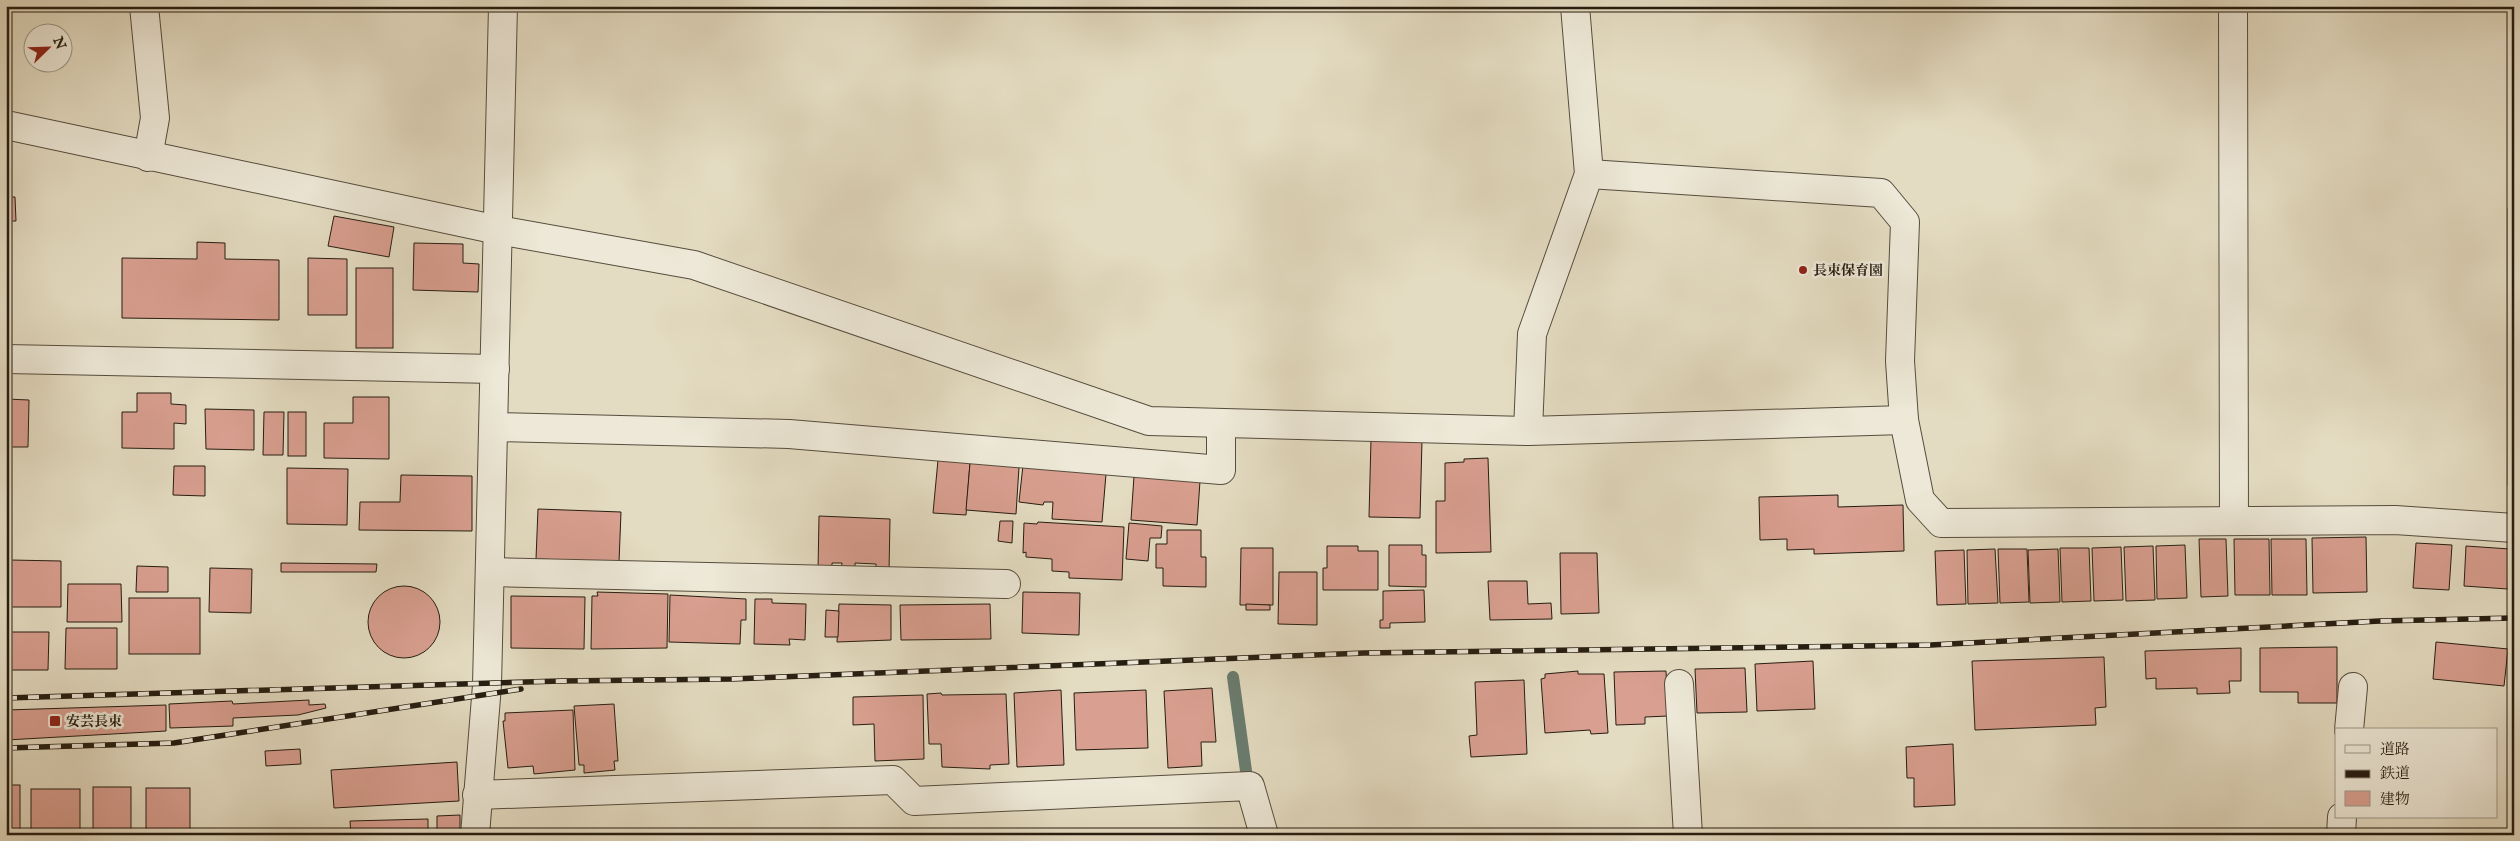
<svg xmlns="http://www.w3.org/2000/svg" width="2520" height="841" font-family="'IM FELL English','Noto Serif JP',serif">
<rect width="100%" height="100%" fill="#e4dcc2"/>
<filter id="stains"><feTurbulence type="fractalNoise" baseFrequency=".004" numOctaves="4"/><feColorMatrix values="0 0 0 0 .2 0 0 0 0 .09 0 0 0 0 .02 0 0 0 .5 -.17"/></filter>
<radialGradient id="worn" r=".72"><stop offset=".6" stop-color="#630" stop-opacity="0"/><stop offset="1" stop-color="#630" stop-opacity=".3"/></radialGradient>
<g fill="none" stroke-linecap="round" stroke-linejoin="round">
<path stroke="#697c6f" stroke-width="12" d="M1233,677l14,101"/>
</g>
<g fill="#d99f90" stroke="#261d11">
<path d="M6,193v4h9l1,24h-10z"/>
<path d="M2514,195v292l-6,-1v-277l3,-13z"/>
<path d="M334,216l60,11 -5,30 -61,-11z"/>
<path d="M197,242l28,1v16l54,1v60l-157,-2v-60l75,1z"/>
<path d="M414,243l49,1v19l16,1 -1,28 -65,-2z"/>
<path d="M308,258l39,1v56h-39z"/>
<rect x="356" y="268" width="37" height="80"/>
<path d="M137,393h34v11l15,1v19l-12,-1v26l-52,-1v-36h15z"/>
<path d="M353,397h36v62l-65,-1v-35h29z"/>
<path d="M6,399l23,1 -1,47h-22z"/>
<path d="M205,409l49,1v40l-48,-1z"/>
<path d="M264,412h20l-1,43h-20z"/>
<rect x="288" y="412" width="18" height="44"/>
<path d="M1371,439l51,1 -2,78 -51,-1z"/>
<path d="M1488,458l3,94 -55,1v-52h9v-38l19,-1v-3z"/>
<path d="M938,460l32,3 -4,52 -33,-2z"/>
<path d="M970,463l49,4 -3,47 -50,-4z"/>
<path d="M1023,465l83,9 -4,48 -50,-3 1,-17h-9l-1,3 -24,-3z"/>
<path d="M174,466h31v30l-32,-1z"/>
<path d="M287,468l61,1 -1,56 -60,-1z"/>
<path d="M401,475l71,1v55l-113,-1 1,-28h40z"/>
<path d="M1134,476l66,5 -3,44 -66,-5z"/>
<path d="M1838,495v12l65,-2 1,46 -90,3v-5l-27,1v-11l-27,1 -1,-43z"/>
<path d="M538,509l83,3 -2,50 -83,-3z"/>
<path d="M819,516l71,3 -1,53h-13v-8l-21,-1v8l-14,1 1,-9h-10v9l-14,-1z"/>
<path d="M1000,521h13l-1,22 -14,-2z"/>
<path d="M1038,522l86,5 -2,53 -53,-2v-6l-17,-1v-12l-26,-2v-5l-3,1 1,-30 13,1z"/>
<path d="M1129,523l33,3 -1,12h-11l-2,23 -22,-2z"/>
<path d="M1167,530h34v27h5v30l-43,-1v-18h-7v-24h11z"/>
<path d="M2366,537l1,55 -54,1 -1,-55z"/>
<path d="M2199,539h27l2,57 -27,1z"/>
<path d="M2234,539h35l1,56h-35z"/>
<path d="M2271,539h35l1,56h-35z"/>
<path d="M2416,543l36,2 -3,45 -36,-2z"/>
<path d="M1389,545h33v10h4v32l-37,-1z"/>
<path d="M2185,545l2,53 -30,1 -1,-53z"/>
<path d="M1327,546h31v5h20v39h-55v-22h4z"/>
<path d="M2153,546l2,54 -29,1 -2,-54z"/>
<path d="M2466,546l44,3 -2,40 -44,-3z"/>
<path d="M2121,547l2,53 -29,1 -2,-53z"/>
<path d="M1241,548h32v57h-33z"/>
<path d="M2060,548h29l2,53 -29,1z"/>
<path d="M1995,549l3,54 -30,1 -1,-54z"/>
<path d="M1998,549h29l2,53 -29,1z"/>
<path d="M2058,549l2,53 -30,1 -2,-53z"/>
<path d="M1964,550l2,54 -29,1 -2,-54z"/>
<path d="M1560,553h37l2,60 -38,1z"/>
<path d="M10,560l51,1v46h-52z"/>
<path d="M281,563l96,1 -1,8h-95z"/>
<path d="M137,566l31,1v25h-32z"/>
<path d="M210,568l42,1 -1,44 -42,-1z"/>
<path d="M1279,572h38v53l-39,-1z"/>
<path d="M1488,581h39l1,23 23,-1 1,16 -62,1z"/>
<path d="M68,584h53l1,38h-55z"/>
<circle cx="404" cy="622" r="36"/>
<path d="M1424,590l1,32 -35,1v5h-10v-8h3v-29z"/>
<path d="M597,592l71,2 -1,54 -76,1 1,-53h6z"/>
<path d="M1023,592l57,1 -1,42 -57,-2z"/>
<path d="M670,595l76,4v21h-5l-1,24 -71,-2z"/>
<path d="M511,596l74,1 -1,52 -73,-1z"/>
<rect x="129" y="598" width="71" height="56"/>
<path d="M755,599h17v4l34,1 -1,36 -16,-1 1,6 -36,-1z"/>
<path d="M839,604l52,1v35l-54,2z"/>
<path d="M990,604l1,35 -90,1 -1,-35z"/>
<path d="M1246,604l24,1v5h-24z"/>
<path d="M826,610l13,1 -1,26h-13z"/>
<path d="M66,628h51v41h-52z"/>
<path d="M6,632h43l-1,38h-42z"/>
<path d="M2436,642l72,7 -4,37 -71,-7z"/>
<path d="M2337,647v56h-39v-11h-38v-44z"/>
<path d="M2241,648v33h-12l1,12 -33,1v-6l-41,1v-11l-10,1 -1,-28z"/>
<path d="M2104,657l2,50 -11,1 1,17 -121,5 -3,-69z"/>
<path d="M1813,661l2,48 -58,2 -2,-47z"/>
<path d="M1745,668l2,44 -50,1 -2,-44z"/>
<path d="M1578,671v3h26l4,59 -17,1 -1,-4 -45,3 -4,-54 4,-1v-4z"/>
<path d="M1666,671l2,45 -23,1v7l-29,1 -2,-53z"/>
<path d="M1524,680l3,74 -56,3 -2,-21 8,-1 -2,-53z"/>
<path d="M1212,688l4,54h-15l1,24 -34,2 -4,-77z"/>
<path d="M1061,690l3,75 -47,2 -3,-74z"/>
<path d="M1146,690l2,58 -72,2 -2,-57z"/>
<path d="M941,693l1,2 64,-1 3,70 -19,1v4l-48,-2 -1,-23h-12l-2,-50z"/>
<path d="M923,695l1,64 -49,2 -1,-37 -21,1v-28z"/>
<path d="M309,700v5l16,-1 1,4 -28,7 -65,3v8l-63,2 -1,-24 63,-3 1,3z"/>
<path d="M614,704l4,57h-4l1,9 -31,3v-8h-5l-5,-59z"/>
<path d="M166,705v26l-160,9v-30z"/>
<path d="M573,710l2,60 -41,4 -1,-8 -25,2 -5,-47h2v-8z"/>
<path d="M1953,744l2,61 -41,2v-29h-7l-1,-31z"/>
<path d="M300,749l1,15 -35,2 -1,-15z"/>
<path d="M457,762l2,39 -125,7 -3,-38z"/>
<rect x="6" y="785" width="14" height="50"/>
<rect x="93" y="787" width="38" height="48"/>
<rect x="146" y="788" width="44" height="47"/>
<rect x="31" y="789" width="49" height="46"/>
<path d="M460,815v20h-23v-19z"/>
<path d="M428,819v16h-77l-1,-14z"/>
</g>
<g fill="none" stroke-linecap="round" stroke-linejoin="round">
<g stroke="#564d3d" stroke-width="30">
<g id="minor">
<path d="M144,6l11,112 -7,39"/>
<path d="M2233,6l1,515"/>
<path d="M6,125l492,105 196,35 455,156 379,10 376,-11"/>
<path d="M1589,174l292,19 24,29 -5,139 4,59 16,80 21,23 454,-3 119,8"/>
<path d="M6,359l489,10"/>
<path d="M494,427l295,7 432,36v-47"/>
<path d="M1528,431l4,-97 57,-160 -14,-168"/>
<path d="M490,572l516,12"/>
<path d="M1679,684l9,151"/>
<path d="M2349,730l4,-43"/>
<path d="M477,795l416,-15 21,21 336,-15 14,49"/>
<path d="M475,835l12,-150 16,-679"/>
<path d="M2341,835l1,-18"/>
</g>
</g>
<use href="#minor" stroke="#ede8d7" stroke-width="28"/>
<g stroke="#261d11" stroke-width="5.5">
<g id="rail">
<path d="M6,698l555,-17 171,-2 632,-26 567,-8 449,-24 134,-3"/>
<path d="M6,748l168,-5 347,-54"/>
</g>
</g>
<use href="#rail" stroke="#ede8d7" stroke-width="4" stroke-dasharray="11" stroke-linecap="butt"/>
</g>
<g fill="#8f2418" stroke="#ede8d7" stroke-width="2">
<circle cx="1803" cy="270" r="5"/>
<rect x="49" y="715" width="12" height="12" rx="2.5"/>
</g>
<g text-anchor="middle" stroke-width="5" stroke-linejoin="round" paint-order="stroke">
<g font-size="14" font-weight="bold" fill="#261d11" stroke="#ede8d7" text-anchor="start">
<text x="1813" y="275">長束保育園</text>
<text x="66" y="726">安芸長束</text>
</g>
</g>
<rect width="2520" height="841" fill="none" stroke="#e4dcc2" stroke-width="25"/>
<rect x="8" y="8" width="2505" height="826" fill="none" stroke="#261d11" stroke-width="2.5"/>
<rect x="12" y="12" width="2495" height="816" fill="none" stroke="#261d11"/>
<rect x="2335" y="728" width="162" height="90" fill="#ede8d7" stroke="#9d9788"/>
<rect x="2345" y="745" width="25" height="8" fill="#ede8d7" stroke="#9d9788"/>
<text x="2380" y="754" font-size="15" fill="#261d11">道路</text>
<rect x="2345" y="770" width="25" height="8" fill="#261d11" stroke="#9d9788"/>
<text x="2380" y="778" font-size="15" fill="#261d11">鉄道</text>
<rect x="2345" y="791" width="25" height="15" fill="#d99f90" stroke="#9d9788"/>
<text x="2380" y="804" font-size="15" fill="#261d11">建物</text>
<g transform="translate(48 48) rotate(67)"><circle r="24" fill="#ede8d7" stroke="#9d9788"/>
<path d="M0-4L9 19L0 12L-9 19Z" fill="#8f2418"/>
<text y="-8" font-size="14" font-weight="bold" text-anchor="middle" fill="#261d11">N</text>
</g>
<rect width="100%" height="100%" filter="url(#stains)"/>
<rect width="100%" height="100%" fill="url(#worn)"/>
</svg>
